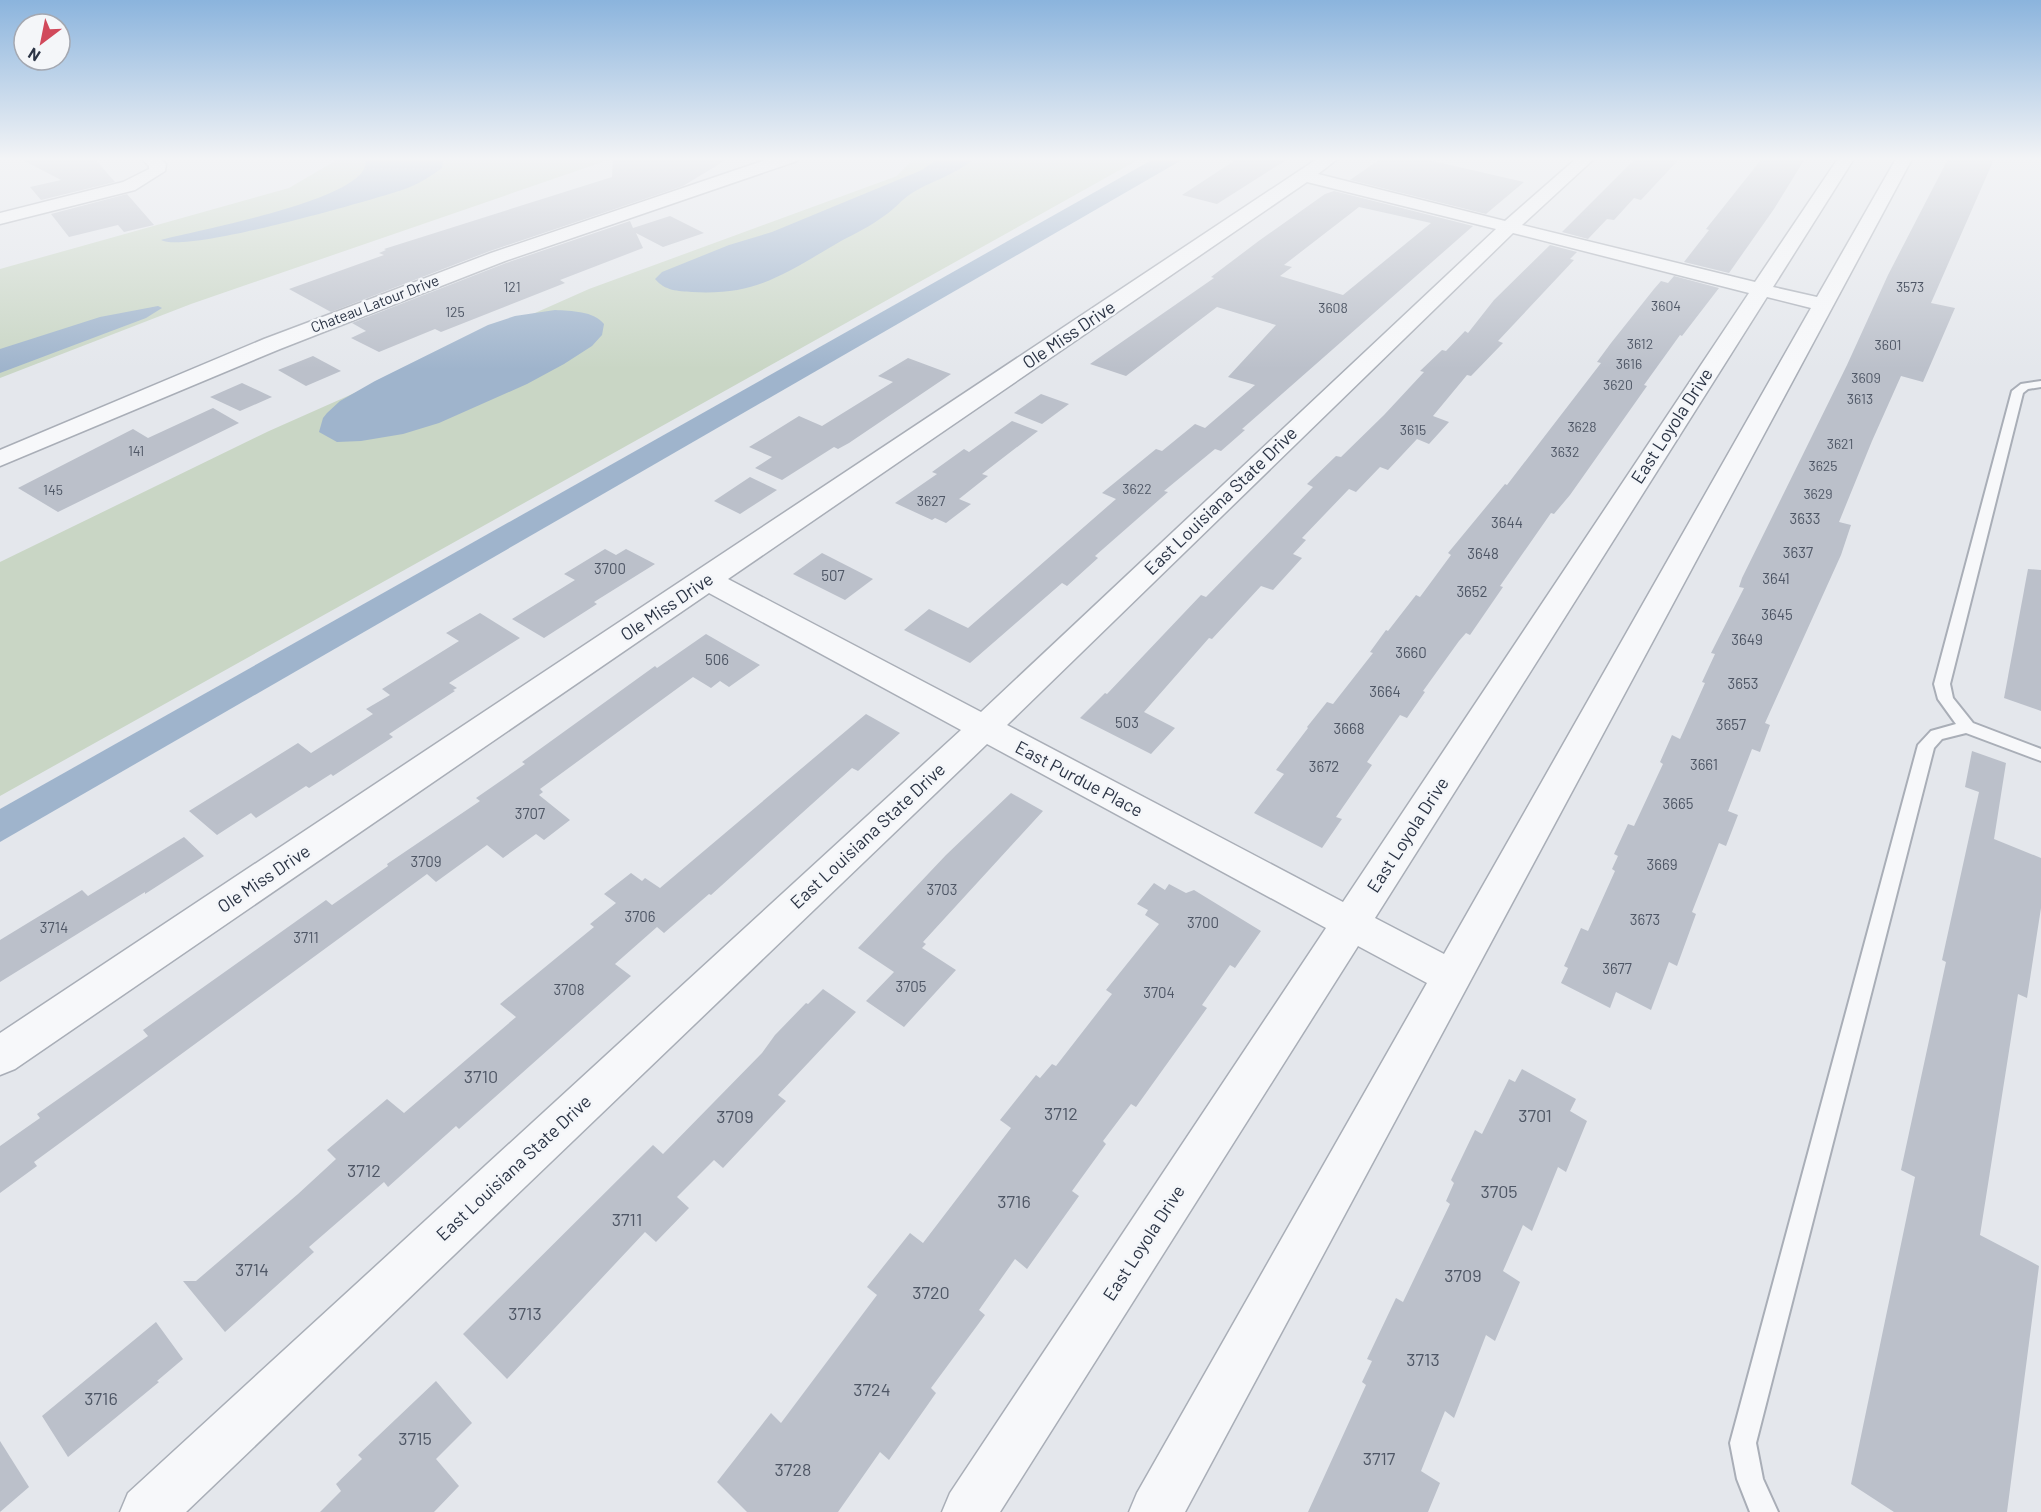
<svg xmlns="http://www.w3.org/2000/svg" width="2041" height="1512" font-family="Barlow,sans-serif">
<rect width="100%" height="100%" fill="#e4e7ec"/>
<g fill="#c9d6c5">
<path d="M328,157h289l-426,147 -191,74v-109l289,-81 46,-27z"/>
<path d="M915,157h228l-1143,639v-234l269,-131 320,-142 308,-113z"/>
</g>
<g fill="#9fb4cc">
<path d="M364,157h80l-2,11c-12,9 -25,17 -40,22 -34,11 -216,64 -241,50 27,-8 224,-43 203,-83z"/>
<path d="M940,157h36c-22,19 -41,22 -64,36 -10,6 -17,16 -28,23 -13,10 -28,17 -43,25 -54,31 -83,55 -149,51 -14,-1 -27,-1 -37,-13l7,-7 67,-27 43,-13 150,-62z"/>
<path d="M1157,157h30l-1187,685v-33z"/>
<path d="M158,306l4,2 -16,10 -146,55v-24l100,-32z"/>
<path d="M555,310c16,1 39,1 49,14l-2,11 -10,11 -28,18 -37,20 -88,39 -36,11 -42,7 -24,1 -18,-10 4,-14 4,-5 13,-12 35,-20 113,-56 27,-9z"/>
</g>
<g fill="#bbc0ca" fill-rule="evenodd">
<path d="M17,157h76l22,25 -74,18 -11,-13 31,-7z"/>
<path d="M613,157h118l-48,29 -193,65 -159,61 -42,-23 95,-34 -5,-2 7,-3 -2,-1 228,-72z"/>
<path d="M1240,157h51l-74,47 -35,-9z"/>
<path d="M1383,157h32l109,25 -38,32 -136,-34z"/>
<path d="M1637,157h44l-40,43 -7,-2 -20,22 -7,-1 -19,20 -26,-7z"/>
<path d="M1766,157h40l-32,52 -45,64 -45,-11 25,-32 -3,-1 54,-68z"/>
<path d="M1949,157h46l-64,146 24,5 -32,74 -22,-6 -29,65 -33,81 12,3 -10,30 -76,168 5,2 -10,27 -8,-3 -24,62 10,4 -12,31 -7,-3 -27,69 4,2 -19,52 -8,-4 -18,48 -35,-18 -6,16 -49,-25 7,-15 -4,-2 17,-38 7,3 27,-60 -3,-2 6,-13 -4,-2 14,-30 6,2 29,-62 -3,-2 12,-27 8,4 25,-56 -3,-1 13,-28 -4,-1 33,-65 -5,-1 3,-9 105,-213 41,-90z"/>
<path d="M1334,191l139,35 -231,203 3,1 -24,21 -6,-2 -51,42 4,1 -73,64 3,2 -31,28 -5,-3 -92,80 -66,-33 25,-21 39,19 148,-129 -14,-6 54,-44 6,2 33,-27 10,4 50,-43 -27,-8 48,-52 -59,-18 -91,69 -36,-12 124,-86 -3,-1 49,-37 65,-46zM1359,207l72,16 -88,72 -63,-19 12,-9 -8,-2z"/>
<path d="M127,194l27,31 -30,7 -6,-7 -49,12 -18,-23z"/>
<path d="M670,216l34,17 -41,14 -27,-14 7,15 -83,32 5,3 -124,49 -6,-3 -56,23 -28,-14 15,-7 -14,-8 154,-60 124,-42 3,7z"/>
<path d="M1550,245l27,7 -7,7 4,1 -76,81 5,2 -32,33 -4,-1 -34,41 16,6 -20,22 -12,-5 -29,31 -8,-3 -24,25 -7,-3 -47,49 4,2 -13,14 9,4 -29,32 -12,-4 -49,53 -3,-1 -65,74 31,16 -24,26 -71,-36 25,-25 2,1 94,-99 5,2 107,-110 -6,-3 29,-28 5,1 43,-42 40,-43 -4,-1 22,-21 4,1 19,-20 3,2 26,-33z"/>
<path d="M1674,276l45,12 -37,48 -2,-1 -36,50 3,1 -77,109 -16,19 -3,-1 -51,73 3,1 -33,48 -4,-2 -7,8 -36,50 2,1 -18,26 -7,-3 -33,47 5,3 -36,52 6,2 -20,29 -68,-35 30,-39 -8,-4 32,-42 -1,-1 20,-25 6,2 40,-51 -3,-1 16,-22 2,1 28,-36 4,2 31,-42 -3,-2 57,-69 2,1 94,-122 -4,-1 14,-19 43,-54 7,-8 7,2z"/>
<path d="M313,356l28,15 -35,15 -28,-16z"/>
<path d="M908,358l43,16 -102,69 -11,6 -4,-2 -52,33 -27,-12 17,-11 -23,-10 50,-31 23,10 71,-44 -15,-6z"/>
<path d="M242,383l30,14 -32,14 -30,-14z"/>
<path d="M1041,394l28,10 -27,20 -28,-11z"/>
<path d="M213,408l26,15 -181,89 -40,-24 115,-59 15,9z"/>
<path d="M1012,421l26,10 -56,43 6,2 -29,23 12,5 -25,19 -11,-5 -3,2 -37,-17 42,-29 -5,-2 32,-23 5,3z"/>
<path d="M750,477l27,13 -37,24 -26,-13z"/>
<path d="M605,549l11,6 10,-6 29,15 -61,38 3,2 -53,34 -32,-19 63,-39 -11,-6z"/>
<path d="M822,553l8,4 43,22 -28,21 -52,-26z"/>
<path d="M2028,569l13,1v141l-37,-13z"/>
<path d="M480,613l40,25 -71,45 8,5 -4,2 2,1 -66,43 4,3 -60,39 -2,-2 -22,14 -3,-2 -50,32 -5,-5 -34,22 -28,-24 109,-68 13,10 62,-39 -7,-5 24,-14 -8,-6 77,-48 -13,-8z"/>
<path d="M706,634l54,31 -31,22 -9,-6 -9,7 -18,-11 -153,112 3,3 -4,3 31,25 -26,20 -8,-6 -33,24 -16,-13 -51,37 -9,-8 -393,288 3,4 -37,27v-47l40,-28 -3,-4 111,-78 -5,-6 183,-130 6,5 56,-39 -1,-2 93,-63 -4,-3 49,-34 -3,-2 133,-96 2,2z"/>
<path d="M866,714l34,19 -42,38 -6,-3 -141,127 -2,-1 -45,39 -7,-6 -42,37 16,12 -172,153 -3,-3 -68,61 -4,-5 -75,65 5,5 -89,80 -42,-51h13l102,-87 38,-35 -9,-9 60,-51 17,14 112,-96 -16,-13 94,-77 -4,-3 26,-21 -12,-9 27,-21 11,8 3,-3 15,10z"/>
<path d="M1972,751l34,12 -12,76 47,19v50l-14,90 -9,-4 -38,241 59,31 -32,246h-113l-43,-28 64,-307 -14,-7 45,-208 -4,-2 37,-168 -14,-5z"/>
<path d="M1011,793l32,18 -120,131 3,2 -4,4 34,22 -52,57 -38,-26 28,-29 -36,-24 88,-93z"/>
<path d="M184,837l20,19 -59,38v-2l-145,90v-42l82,-50 6,6z"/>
<path d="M1154,883l11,7 4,-6 17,9 8,-3 67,41 -26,37 -5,-3 -28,40 5,3 -71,99 -5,-3 -28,37 3,3 -34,47 7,5 -52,73 -12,-10 -36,51 6,5 -54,73 5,5 -47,67 -9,-8 -42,60h-91l-30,-30 54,-69 10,10 96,-128 -10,-8 43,-54 13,10 88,-115 -11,-8 36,-45 4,3 12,-14 4,2 56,-72 -6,-4 53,-66 -14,-9 3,-5 -11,-6z"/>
<path d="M823,989l33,23 -78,83 8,6 -63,67 -9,-8 -37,37 12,11 -33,34 -11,-10 -138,147 -44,-45 190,-189 10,9 99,-101 13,-18 31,-32 2,1z"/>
<path d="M1522,1069l54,30 -6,12 17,10 -21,51 -8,-5 -26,64 -9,-6 -20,46 17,11 -25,59 -9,-6 -32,83 -9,-7 -24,60 19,12 -12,29h-120l58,-127 -4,-3 10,-21 -5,-2 29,-61 7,4 47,-98 -4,-3 8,-18 -3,-3 24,-50 7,4 27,-55 6,3z"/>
<path d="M156,1322l27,37 -26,22 2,1 -91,75 -26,-41z"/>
<path d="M436,1381l36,42 -36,36 23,27 -25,26h-114l21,-21 -5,-7 26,-25 -4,-4z"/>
<path d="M0,1441l29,46 -29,25z"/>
</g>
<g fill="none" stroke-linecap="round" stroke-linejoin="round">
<g stroke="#a9aeb7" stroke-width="4">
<path id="service" d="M2041,381v6l-13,2 -5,4 -73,291 3,14 20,25 68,26v12l-75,-28 -24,6 -8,9 -178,695 7,36 15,33h-28l-13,-33 -7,-36 188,-698 13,-14 25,-7 -18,-25 -4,-15 78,-293 9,-7z"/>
</g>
<g stroke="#a9aeb7" stroke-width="3">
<g id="minor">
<path d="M140,157h19l7,7 -1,7 -30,19 -135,34v-11l123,-31 26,-13v-3z"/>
<path d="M774,157h25l-2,4 -292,100 -225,88 -280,117v-16l264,-111 109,-41 118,-45z"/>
<path d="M1320,157h20l-22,17 187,47 73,-64h18l-74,68 233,57 84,-125h16l-82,130 44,10 80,-140h16l-728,1355h-56l8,-19 290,-510 -69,-37 -358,566h-58l8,-19 376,-565 -339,-184 -801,768h-66l8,-19 833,-763 -252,-137 -694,476 -15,6v-42zM1307,182l189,47 -515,483 -253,-133zM1513,233l236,60 -406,609 -336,-177zM1767,297l44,11 -367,646 -69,-36z"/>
</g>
</g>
<use href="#service" fill="#f7f8fa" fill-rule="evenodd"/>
<use href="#minor" fill="#f7f8fa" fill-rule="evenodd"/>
</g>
<linearGradient id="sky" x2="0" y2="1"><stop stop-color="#8bb4dd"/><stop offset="0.43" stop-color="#f3f4f6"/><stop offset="1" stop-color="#f3f4f6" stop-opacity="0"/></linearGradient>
<rect width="2041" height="369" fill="url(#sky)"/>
<g text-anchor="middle" stroke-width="5" stroke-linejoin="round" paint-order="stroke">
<g font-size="14" fill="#4f5766">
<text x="512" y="292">121</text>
<text x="1910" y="292">3573</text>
<text x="1666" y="311">3604</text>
<text x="1333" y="313">3608</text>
<text x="455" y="317">125</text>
<text x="1640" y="349">3612</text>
<text x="1888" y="350">3601</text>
<text x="1629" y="369">3616</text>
<text x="1866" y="383">3609</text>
<text x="1618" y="390">3620</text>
<text x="1860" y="404">3613</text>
<text x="1582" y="432">3628</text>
<text x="1413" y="435">3615</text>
<text x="1840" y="449">3621</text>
<text x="136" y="456">141</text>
<text x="1565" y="457">3632</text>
<text x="1823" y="471">3625</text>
<text x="1137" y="494">3622</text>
<text x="53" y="495">145</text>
<text x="1818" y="499">3629</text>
<text x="931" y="506">3627</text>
</g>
<g font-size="15" fill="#2b3445" stroke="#f4f6f9">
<text transform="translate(375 304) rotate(-21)" y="5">Chateau Latour Drive</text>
</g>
<g font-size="15" fill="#4f5766">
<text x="1805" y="524">3633</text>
<text x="1507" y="528">3644</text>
<text x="1798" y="558">3637</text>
<text x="1483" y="559">3648</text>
<text x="610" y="574">3700</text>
<text x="833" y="581">507</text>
<text x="1776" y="584">3641</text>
<text x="1472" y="597">3652</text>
<text x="1777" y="620">3645</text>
<text x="1747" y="645">3649</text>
<text x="1411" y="658">3660</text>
<text x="717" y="665">506</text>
<text x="1743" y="689">3653</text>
<text x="1385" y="697">3664</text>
<text x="1127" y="728">503</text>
<text x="1731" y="730">3657</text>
<text x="1349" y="734">3668</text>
<text x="1704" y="770">3661</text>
<text x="1324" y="772">3672</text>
<text x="1678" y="809">3665</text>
<text x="530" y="819">3707</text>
<text x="426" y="867">3709</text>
<text x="1662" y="870">3669</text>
<text x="942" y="895">3703</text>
<text x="640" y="922">3706</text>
<text x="1645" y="925">3673</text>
<text x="1203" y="928">3700</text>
<text x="54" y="933">3714</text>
<text x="306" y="943">3711</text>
<text x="1617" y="974">3677</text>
<text x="911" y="992">3705</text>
<text x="569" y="995">3708</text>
<text x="1159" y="998">3704</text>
</g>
<g font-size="18" fill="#2b3445" stroke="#f4f6f9">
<text transform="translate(1069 335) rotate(-34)" y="6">Ole Miss Drive</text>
<text transform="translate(1672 426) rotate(-57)" y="6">East Loyola Drive</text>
<text transform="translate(1221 501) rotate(-44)" y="6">East Louisiana State Drive</text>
<text transform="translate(667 607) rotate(-34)" y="6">Ole Miss Drive</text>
<text transform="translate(1079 779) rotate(28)" y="6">East Purdue Place</text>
<text transform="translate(1408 835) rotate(-57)" y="6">East Loyola Drive</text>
<text transform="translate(868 836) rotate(-43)" y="6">East Louisiana State Drive</text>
<text transform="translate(264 879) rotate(-34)" y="6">Ole Miss Drive</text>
<text transform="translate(514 1168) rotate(-43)" y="6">East Louisiana State Drive</text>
<text transform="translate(1144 1243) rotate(-57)" y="6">East Loyola Drive</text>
</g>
<g font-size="18" fill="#4f5766">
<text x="481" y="1083">3710</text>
<text x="1061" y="1120">3712</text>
<text x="1535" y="1122">3701</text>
<text x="735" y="1123">3709</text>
<text x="364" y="1177">3712</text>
<text x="1499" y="1198">3705</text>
<text x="1014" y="1208">3716</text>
<text x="627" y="1226">3711</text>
<text x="252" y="1276">3714</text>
<text x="1463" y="1282">3709</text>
<text x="931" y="1299">3720</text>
<text x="525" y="1320">3713</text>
<text x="1423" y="1366">3713</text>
<text x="872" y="1396">3724</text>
<text x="101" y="1405">3716</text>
<text x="415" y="1445">3715</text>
<text x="1379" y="1465">3717</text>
<text x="793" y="1476">3728</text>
</g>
</g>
<g transform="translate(42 42) rotate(212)"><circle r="28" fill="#f4f6f9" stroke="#a4a8b1" stroke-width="1.5"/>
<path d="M0-4.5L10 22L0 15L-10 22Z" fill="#d1495b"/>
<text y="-9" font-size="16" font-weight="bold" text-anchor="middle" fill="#2b3445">N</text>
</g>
</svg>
